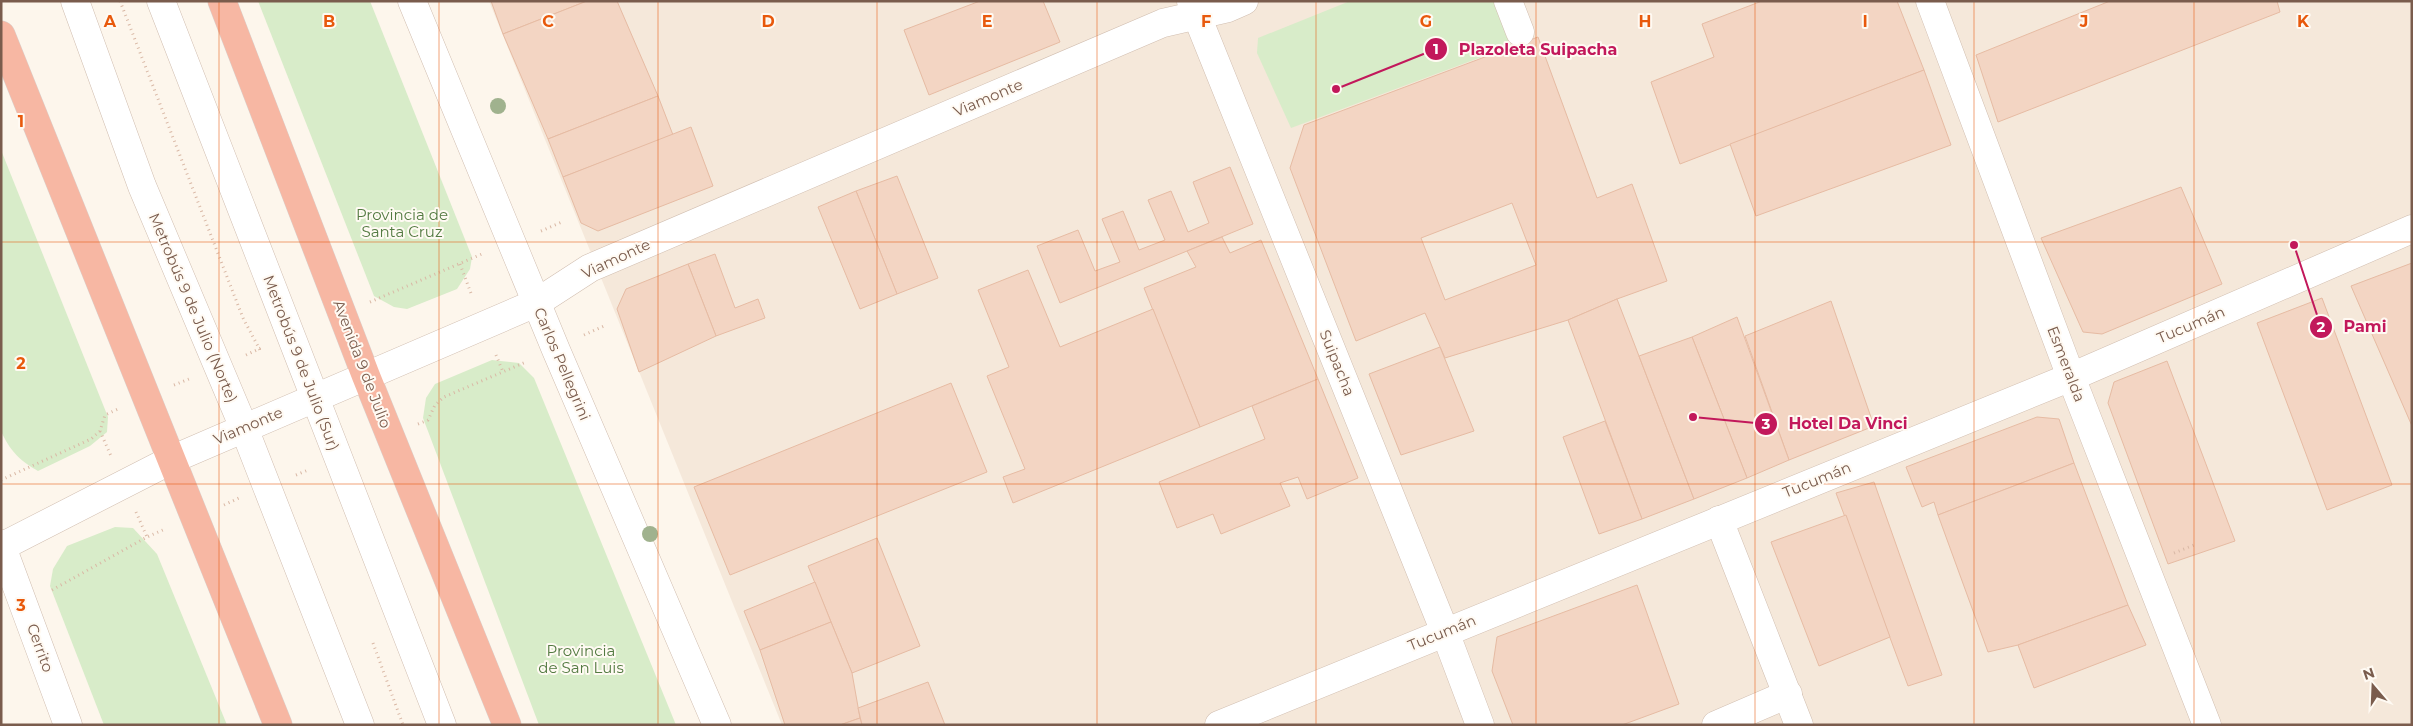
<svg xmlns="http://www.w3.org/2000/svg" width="2413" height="726" font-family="Montserrat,sans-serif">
<rect width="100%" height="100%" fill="#fdf6ec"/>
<path fill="#f5e8da" d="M489,1h1923v724h-1630z"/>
<g fill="#d8ecc9">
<path d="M258,1h112l102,256 -2,12 -13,20 -50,20 -13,-2 -20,-11z"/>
<path d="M1350,1h144l17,45 -220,82 -34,-75 1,-15z"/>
<path d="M1,150l107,267 -1,15 -17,14 -52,25c-18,-10 -28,-20 -37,-40z"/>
<path d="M492,360l27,3 15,15 142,347h-137l-116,-307 3,-20 9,-14z"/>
<path d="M115,527l18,1 24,26 70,171h-123l-54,-139 3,-17 14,-23z"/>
</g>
<g fill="#f3d5c3" stroke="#e6bba3" fill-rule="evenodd">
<path d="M491,1h96l-84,33z"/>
<path d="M587,1h30l41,95 -110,43 -45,-105z"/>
<path d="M980,1h63l17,41 -131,53 -25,-65z"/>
<path d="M1762,1h135l27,69 -244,94 -29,-82 63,-25 -12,-33z"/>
<path d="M2110,1h167l3,11 -282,110 -22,-67z"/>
<path d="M1538,37l59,161 35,-14 35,97 -50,18 -49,21 -123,38 -20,-45 -69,28 -66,-173 14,-43zM1512,203l24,62 -91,35 -24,-62z"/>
<path d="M1924,70l27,75 -195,71 -26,-72z"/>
<path d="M658,96l15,39 -110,42 -15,-38z"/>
<path d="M691,127l22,59 -115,45 -17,-8 -18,-46z"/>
<path d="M1230,167l23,57 -193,79 -23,-57 41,-16 17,41 25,-9 -18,-43 21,-8 16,39 26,-10 -17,-40 23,-9 17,41 21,-9 -16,-41z"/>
<path d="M897,176l41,102 -41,16 -41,-103z"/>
<path d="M2181,187l41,97 -120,50 -19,-2 -42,-94z"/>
<path d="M856,191l41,103 -37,15 -42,-102z"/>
<path d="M1222,237l8,16 31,-13 57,139 -118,48 -56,-139 52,-21 -9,-16z"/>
<path d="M715,254l20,54 23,-9 7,19 -49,18 -28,-72z"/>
<path d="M2412,263v163l-61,-140z"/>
<path d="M688,264l28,72 -77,36 -22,-63 9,-20z"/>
<path d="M1028,270l32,77 93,-38 47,118 -187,76 -10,-26 22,-8 -38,-93 22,-9 -31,-77z"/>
<path d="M2322,298l70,187 -65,25 -70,-187z"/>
<path d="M1617,299l77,200 -52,20 -74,-199z"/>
<path d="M1831,301l43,125 -85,34 -44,-124z"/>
<path d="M1737,317l52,143 -42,18 -55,-141z"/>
<path d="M1692,337l55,141 -53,21 -55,-143z"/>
<path d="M1440,347l34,84 -73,24 -32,-81z"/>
<path d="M2167,361l68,180 -67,23 -60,-161 6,-21z"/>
<path d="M1318,379l40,99 -51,21 -9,-22 -18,6 10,23 -69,28 -8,-20 -36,14 -18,-46 106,-43 -13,-33z"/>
<path d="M951,383l36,89 -257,103 -36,-88z"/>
<path d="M2037,417l22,2 15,44 -136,52 -4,-13 -12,5 -16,-40z"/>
<path d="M1605,421l37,98 -43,15 -36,-97z"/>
<path d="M2074,463l54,142 -110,40 -30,7 -50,-137z"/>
<path d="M1874,482l68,193 -34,11 -72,-193z"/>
<path d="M1846,515l44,122 -71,29 -48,-124z"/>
<path d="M877,538l43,108 -68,27 -44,-107z"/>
<path d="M815,582l16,40 -71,28 -16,-39z"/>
<path d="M1637,585l42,119 -57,21h-109l-21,-54 5,-34z"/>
<path d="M2128,605l18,40 -112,43 -16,-43z"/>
<path d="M831,622l21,51 8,45 -20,7h-55l-25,-75z"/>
<path d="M928,682l17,43h-83l-4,-17z"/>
<path d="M860,718l2,7h-22z"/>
</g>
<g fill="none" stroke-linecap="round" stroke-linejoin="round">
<g stroke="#d1beb0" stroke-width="29">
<g id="minor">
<path d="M75,1l67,185 102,242 116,297"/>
<path d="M161,1l281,724"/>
<path d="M412,1l144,349 161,375"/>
<path d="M1191,1l254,631 35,93"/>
<path d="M1508,1l12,31"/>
<path d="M1930,1l141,376 136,348"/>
<path d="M1719,520l80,205"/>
<path d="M1,544l67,181"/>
<path d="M1,547l172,-88 363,-156 54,-35 573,-245 65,-15 16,-7"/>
<path d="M1219,725l852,-348 341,-148"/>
<path d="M1716,725l72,-31"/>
</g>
</g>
<g stroke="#dad1cd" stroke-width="29">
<g id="highway">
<path d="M222,1l144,375 141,349"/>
<path d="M1,35l277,690"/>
</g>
</g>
<g stroke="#d9b8a5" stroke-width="3" stroke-dasharray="1 4" stroke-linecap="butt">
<path d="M120,1l123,317 18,34"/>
<path d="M541,231l21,-9"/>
<path d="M460,264l12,32"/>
<path d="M370,302l112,-48"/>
<path d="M584,335l20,-9"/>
<path d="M246,355l15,-7"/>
<path d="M496,355l7,17"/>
<path d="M174,385l15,-6"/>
<path d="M418,424l10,-4 7,-15 9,-8 82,-35"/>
<path d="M100,431l11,25"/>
<path d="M296,475l12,-5"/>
<path d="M1,480l90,-41 9,-8 5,-16 13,-6"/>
<path d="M224,505l15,-7"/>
<path d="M136,512l11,25"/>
<path d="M2174,553l20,-8"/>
<path d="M52,590l95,-53 18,-8"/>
<path d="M373,643l30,82"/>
<path d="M1,724v1"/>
</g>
<use href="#minor" stroke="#fff" stroke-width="28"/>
<use href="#highway" stroke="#f7b7a3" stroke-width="28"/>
</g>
<g fill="#a0b28e">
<circle cx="498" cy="106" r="8"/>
<circle cx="650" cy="534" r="8"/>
</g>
<path fill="none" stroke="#e8590c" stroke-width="1" stroke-opacity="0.55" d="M219,1v724M439,1v724M658,1v724M877,1v724M1097,1v724M1316,1v724M1536,1v724M1755,1v724M1974,1v724M2194,1v724M1,242h2411M1,484h2411"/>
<g text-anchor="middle" stroke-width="4" stroke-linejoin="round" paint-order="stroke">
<g font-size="15" fill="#7a5c4d" stroke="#fffaf3">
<text transform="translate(988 98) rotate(-23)" y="5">Viamonte</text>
<text transform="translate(616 259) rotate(-25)" y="5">Viamonte</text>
<text transform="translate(193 308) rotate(67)" y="5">Metrobús 9 de Julio (Norte)</text>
<text transform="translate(2191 325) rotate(-23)" y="5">Tucumán</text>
<text transform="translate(301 363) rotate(69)" y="5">Metrobús 9 de Julio (Sur)</text>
<text transform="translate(1337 363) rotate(68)" y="5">Suipacha</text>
<text transform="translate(362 364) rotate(69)" y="5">Avenida 9 de Julio</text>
<text transform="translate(562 364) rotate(67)" y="5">Carlos Pellegrini</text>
<text transform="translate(2066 364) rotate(69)" y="5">Esmeralda</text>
<text transform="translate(248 426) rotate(-23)" y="5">Viamonte</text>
<text transform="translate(1817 480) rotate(-22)" y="5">Tucumán</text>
<text transform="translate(1442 633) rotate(-22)" y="5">Tucumán</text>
<text transform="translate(40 648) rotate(70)" y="5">Cerrito</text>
</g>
<g font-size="15" fill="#537a41" stroke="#fffaf3">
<text x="402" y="220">Provincia de<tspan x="402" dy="17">Santa Cruz</tspan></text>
<text x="581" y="656">Provincia<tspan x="581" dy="17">de San Luis</tspan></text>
</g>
</g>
<g font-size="16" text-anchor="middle" font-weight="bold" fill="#e8590c" stroke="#fffaf3" stroke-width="4" stroke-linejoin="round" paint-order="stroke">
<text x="110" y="27">A</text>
<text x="329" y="27">B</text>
<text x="548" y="27">C</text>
<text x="768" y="27">D</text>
<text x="987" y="27">E</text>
<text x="1206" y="27">F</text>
<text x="1426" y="27">G</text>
<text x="1645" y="27">H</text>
<text x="1865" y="27">I</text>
<text x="2084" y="27">J</text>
<text x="2303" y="27">K</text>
<text x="21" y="127">1</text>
<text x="21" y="369">2</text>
<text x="21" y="611">3</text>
</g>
<path fill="none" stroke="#c2185b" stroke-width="2" d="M1336 89L1436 49M2294 245L2321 327M1693 417L1766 424"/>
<g fill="#c2185b" stroke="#fffaf3" stroke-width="2">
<circle cx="1336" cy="89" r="5"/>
<circle cx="2294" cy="245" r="5"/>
<circle cx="1693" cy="417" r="5"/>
<circle cx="1436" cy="49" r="12"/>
<circle cx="2321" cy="327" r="12"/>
<circle cx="1766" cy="424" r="12"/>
</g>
<g font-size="15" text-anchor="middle" font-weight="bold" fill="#fff">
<text x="1436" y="54">1</text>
<text x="2321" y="332">2</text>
<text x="1766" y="429">3</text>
</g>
<g font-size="16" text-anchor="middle" font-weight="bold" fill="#c2185b" stroke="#fffaf3" stroke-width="4" stroke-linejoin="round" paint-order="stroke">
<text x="1538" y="55">Plazoleta Suipacha</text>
<text x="2365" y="332">Pami</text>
<text x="1848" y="429">Hotel Da Vinci</text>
</g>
<rect width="2413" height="726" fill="none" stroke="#7a5c4d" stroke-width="5"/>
<g transform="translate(2373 686) rotate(341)" stroke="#fffaf3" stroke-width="4" paint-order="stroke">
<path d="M0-4L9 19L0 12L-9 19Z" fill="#7a5c4d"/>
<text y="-8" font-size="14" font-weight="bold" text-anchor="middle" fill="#7a5c4d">N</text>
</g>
</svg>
